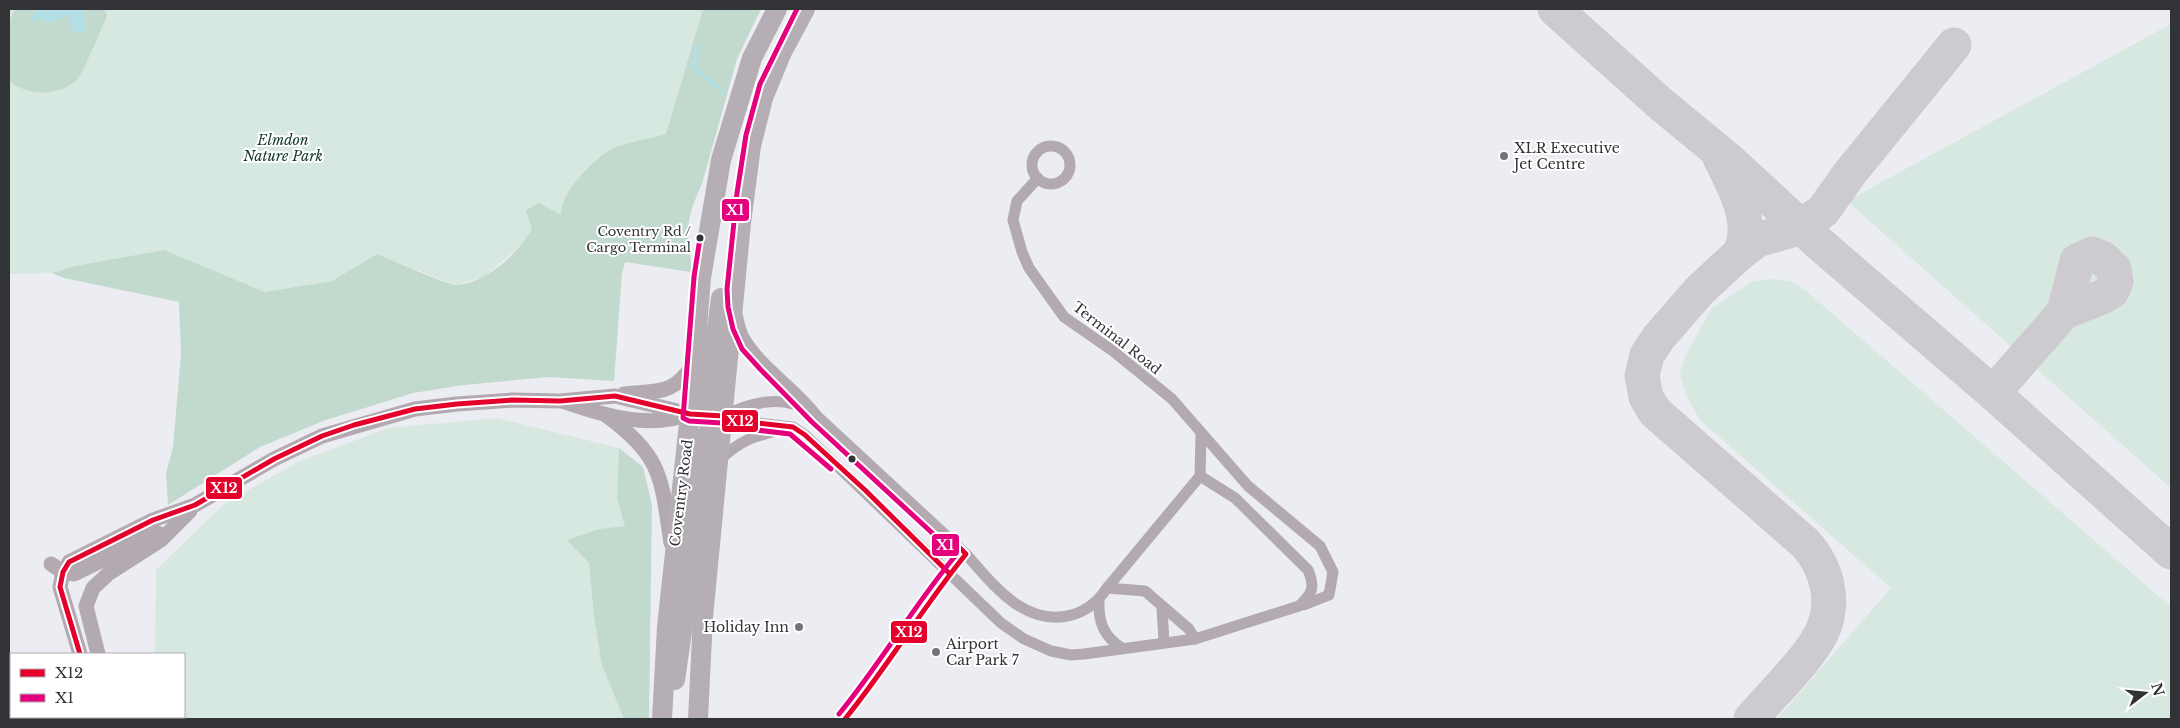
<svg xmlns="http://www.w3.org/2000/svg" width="2180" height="728" font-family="'Libre Baskerville',serif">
<rect width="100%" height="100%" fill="#ecedf2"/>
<g fill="#d6e8df">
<path d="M9,9h694l-37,125 -55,15 -50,66 -29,14 -10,15 -38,33 -29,8 -78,-31 -45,27 -67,11 -101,-42 -89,16 -23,7 -43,1z"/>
<path d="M2171,24v464l-324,-287z"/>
<path d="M1774,279l17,2 14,9 366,317v112h-394l114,-131 -191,-168 -13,-23 -7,-24 6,-18 25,-46 42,-28z"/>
<path d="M497,418l122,30 -2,51 8,27 -26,3 -32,11 22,23 5,55 8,46 22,55h-441l-3,-2h4v-63h-29l1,-84 68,-66 74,-42 90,-34z"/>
</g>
<g fill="#c1dacd">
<path d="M16,9h21l-8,13 14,-4 4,6 21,-8 6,17 12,-1 -3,-23h21l3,7c-5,11 -25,59 -30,64 -20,17 -49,16 -68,1v-60z"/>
<path d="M703,9h58l-24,50 -35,125c-8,17 -15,34 -14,53 1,13 4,23 3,35l-66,-10 -3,12 -8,107 -65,-4 -85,8 -51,8 -90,28 -63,26 -92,58 -2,-32 7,-26 8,-93 -2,-52 -115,-24 -12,-5 23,-7 89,-16 101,42 67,-11 45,-27c13,5 71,31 79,31 31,-2 61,-31 76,-56l-6,-19 13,-7 22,12c0,-23 30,-53 49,-65 12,-7 42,-12 56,-16z"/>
<path d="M619,448l24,19 9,38 -3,214h-25l-22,-54 -8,-47 -5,-55 -22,-23 32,-11 26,-3 -8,-27z"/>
</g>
<path fill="#b3dee3" d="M37,9h46l3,23 -13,1 -5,-17 -21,8 -4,-6 -14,5z"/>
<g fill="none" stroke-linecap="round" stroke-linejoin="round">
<path stroke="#b3dee3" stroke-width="4" d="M699,46l-7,21 32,26"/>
<g stroke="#cecbd0" stroke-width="35">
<path d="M1555,9l107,96 68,56 91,84 172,148 178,159"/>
<path d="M1720,158c14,28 36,66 19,96"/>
<path d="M1993,393l71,-81 38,-15 10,-6 4,-10 -2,-12 -12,-11 -10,-4 -15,7 -13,51"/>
<path d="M1751,719c20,-24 58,-60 71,-87 14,-30 5,-65 -17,-89l-150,-131 -9,-15 -4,-21 5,-21 12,-18 41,-47 39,-36 18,-14 39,-11 27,-18 27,-38 104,-128"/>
</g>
<g stroke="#b3a9b1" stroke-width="11">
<circle cx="1051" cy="165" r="19"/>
<path d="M1038,178l-21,23 -4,19 9,32 7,16 35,49 49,34 59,48 76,87 72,60 13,26 -4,23 -25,10"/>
<path d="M737,314c2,8 3,16 7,23 16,29 52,51 73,79l149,138c15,17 31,37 50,50 33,22 70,16 91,-16l93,-112 1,-42"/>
<path d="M723,416l18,5 52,6 12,8 196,188 23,16 27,12 20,4 13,-1 111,-15 104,-33c14,-13 16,-19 9,-36l-73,-72 -35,-22"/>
<path d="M723,416c29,-14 59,-22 89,-4"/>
<path d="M719,461c24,-24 38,-25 70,-33"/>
<path d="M1107,588l38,3 44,38 6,10"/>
<path d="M1099,601c-1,21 5,36 23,47"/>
<path d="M1162,608l2,34"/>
</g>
<g stroke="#b3a9b1" stroke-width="15">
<path d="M624,394c35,-4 48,2 70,-30"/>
<path d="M565,402c40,14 84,27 125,12"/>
<path d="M607,416c56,41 54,62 64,127"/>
<path d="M51,564l12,8 11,2 84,-41"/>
<path d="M80,654l-20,-67 3,-15 6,-10 84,-42 42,-15 79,-46 48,-23 93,-27 42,-5 56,-4 47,1 55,-5 75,18"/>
<path d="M98,654l-12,-48 7,-18 15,-14 53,-34 29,-29"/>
<path d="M96,717v2"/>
<path d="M113,717l1,2"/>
</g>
<g stroke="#b6aeb5" stroke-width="20">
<path d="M690,414l13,-7 5,-10 13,-99"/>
<path d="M675,680l18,-124 14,-122 6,-11 10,-7"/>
<path d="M662,719l5,-92 23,-213 11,-136 20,-118 31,-102 25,-49"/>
<path d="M698,719l5,-102 38,-394 10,-77 12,-48 19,-46 23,-43"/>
</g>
<g stroke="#fff" stroke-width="9">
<g id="bus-1">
<path d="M80,654l-20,-67 3,-15 6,-10 84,-42 42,-15 79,-46 48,-23 32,-11 61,-16 42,-5 56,-4 47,1 55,-5 75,18 33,2 18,5 52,6 12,8 60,55 85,84"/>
<path d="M845,719c43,-53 78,-112 121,-165l-8,-8"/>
</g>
</g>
<g stroke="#fff" stroke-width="9">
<g id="bus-2">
<path d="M797,9l-37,75 -14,51 -9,58 -10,96 1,18 5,22 9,20 19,21 51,52 144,133c-42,50 -75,108 -117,159"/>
<path d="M700,238l-6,39 -11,141 6,3 33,2 18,5 50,6 41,35"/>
</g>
</g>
<use href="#bus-1" stroke="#e4002b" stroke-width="5"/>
<use href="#bus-2" stroke="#e5007d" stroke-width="5"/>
</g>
<g fill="#737478" stroke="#fff" stroke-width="2">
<circle cx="1504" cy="156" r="5"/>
<circle cx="799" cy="627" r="5"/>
<circle cx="936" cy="652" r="5"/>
</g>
<g fill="#323337" stroke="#fff" stroke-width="2">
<circle cx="700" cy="238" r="4.5"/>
<circle cx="852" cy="459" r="4.5"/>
</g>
<g text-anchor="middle" stroke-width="4" stroke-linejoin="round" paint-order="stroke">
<g font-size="13" fill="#323337" stroke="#fff" text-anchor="end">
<text x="691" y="236">Coventry Rd /<tspan x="691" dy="16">Cargo Terminal</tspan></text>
</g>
<g font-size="14" font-style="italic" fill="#113623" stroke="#fff">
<text x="283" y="145">Elmdon<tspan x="283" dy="16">Nature Park</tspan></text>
</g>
<g font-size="14" fill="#323337" stroke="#fff" text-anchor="start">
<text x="1514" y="153">XLR Executive<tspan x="1514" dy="16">Jet Centre</tspan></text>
<text x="789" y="632" text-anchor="end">Holiday Inn</text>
<text x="946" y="649">Airport<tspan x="946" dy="16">Car Park 7</tspan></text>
</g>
<g font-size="14" fill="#323337" stroke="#fff">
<text transform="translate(1117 338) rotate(38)" y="5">Terminal Road</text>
<text transform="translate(681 493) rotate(-83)" y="5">Coventry Road</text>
</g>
</g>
<g stroke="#fff" stroke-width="2">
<rect x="721" y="198" width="29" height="24" rx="5" fill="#e5007d"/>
<rect x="721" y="409" width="38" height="24" rx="5" fill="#e4002b"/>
<rect x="205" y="476" width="38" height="24" rx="5" fill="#e4002b"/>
<rect x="931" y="533" width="29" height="24" rx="5" fill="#e5007d"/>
<rect x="890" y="620" width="38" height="24" rx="5" fill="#e4002b"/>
</g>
<g font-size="14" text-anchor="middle" font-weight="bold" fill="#fff">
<text x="735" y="215">X1</text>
<text x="740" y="426">X12</text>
<text x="224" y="493">X12</text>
<text x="945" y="550">X1</text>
<text x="909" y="637">X12</text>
</g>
<rect width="2180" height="728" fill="none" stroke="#323337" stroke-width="20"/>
<rect x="10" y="653" width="175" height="65" fill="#ffffff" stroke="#adadaf"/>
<rect x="20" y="669" width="25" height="8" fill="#e4002b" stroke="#adadaf"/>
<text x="55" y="678" font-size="15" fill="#323337">X12</text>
<rect x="20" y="694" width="25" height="8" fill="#e5007d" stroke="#adadaf"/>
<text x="55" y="703" font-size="15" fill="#323337">X1</text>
<g transform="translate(2145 693) rotate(74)" stroke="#ffffff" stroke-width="4" paint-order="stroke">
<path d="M0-4L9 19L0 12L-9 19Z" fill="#323337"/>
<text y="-8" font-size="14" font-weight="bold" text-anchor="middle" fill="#323337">N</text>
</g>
</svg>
